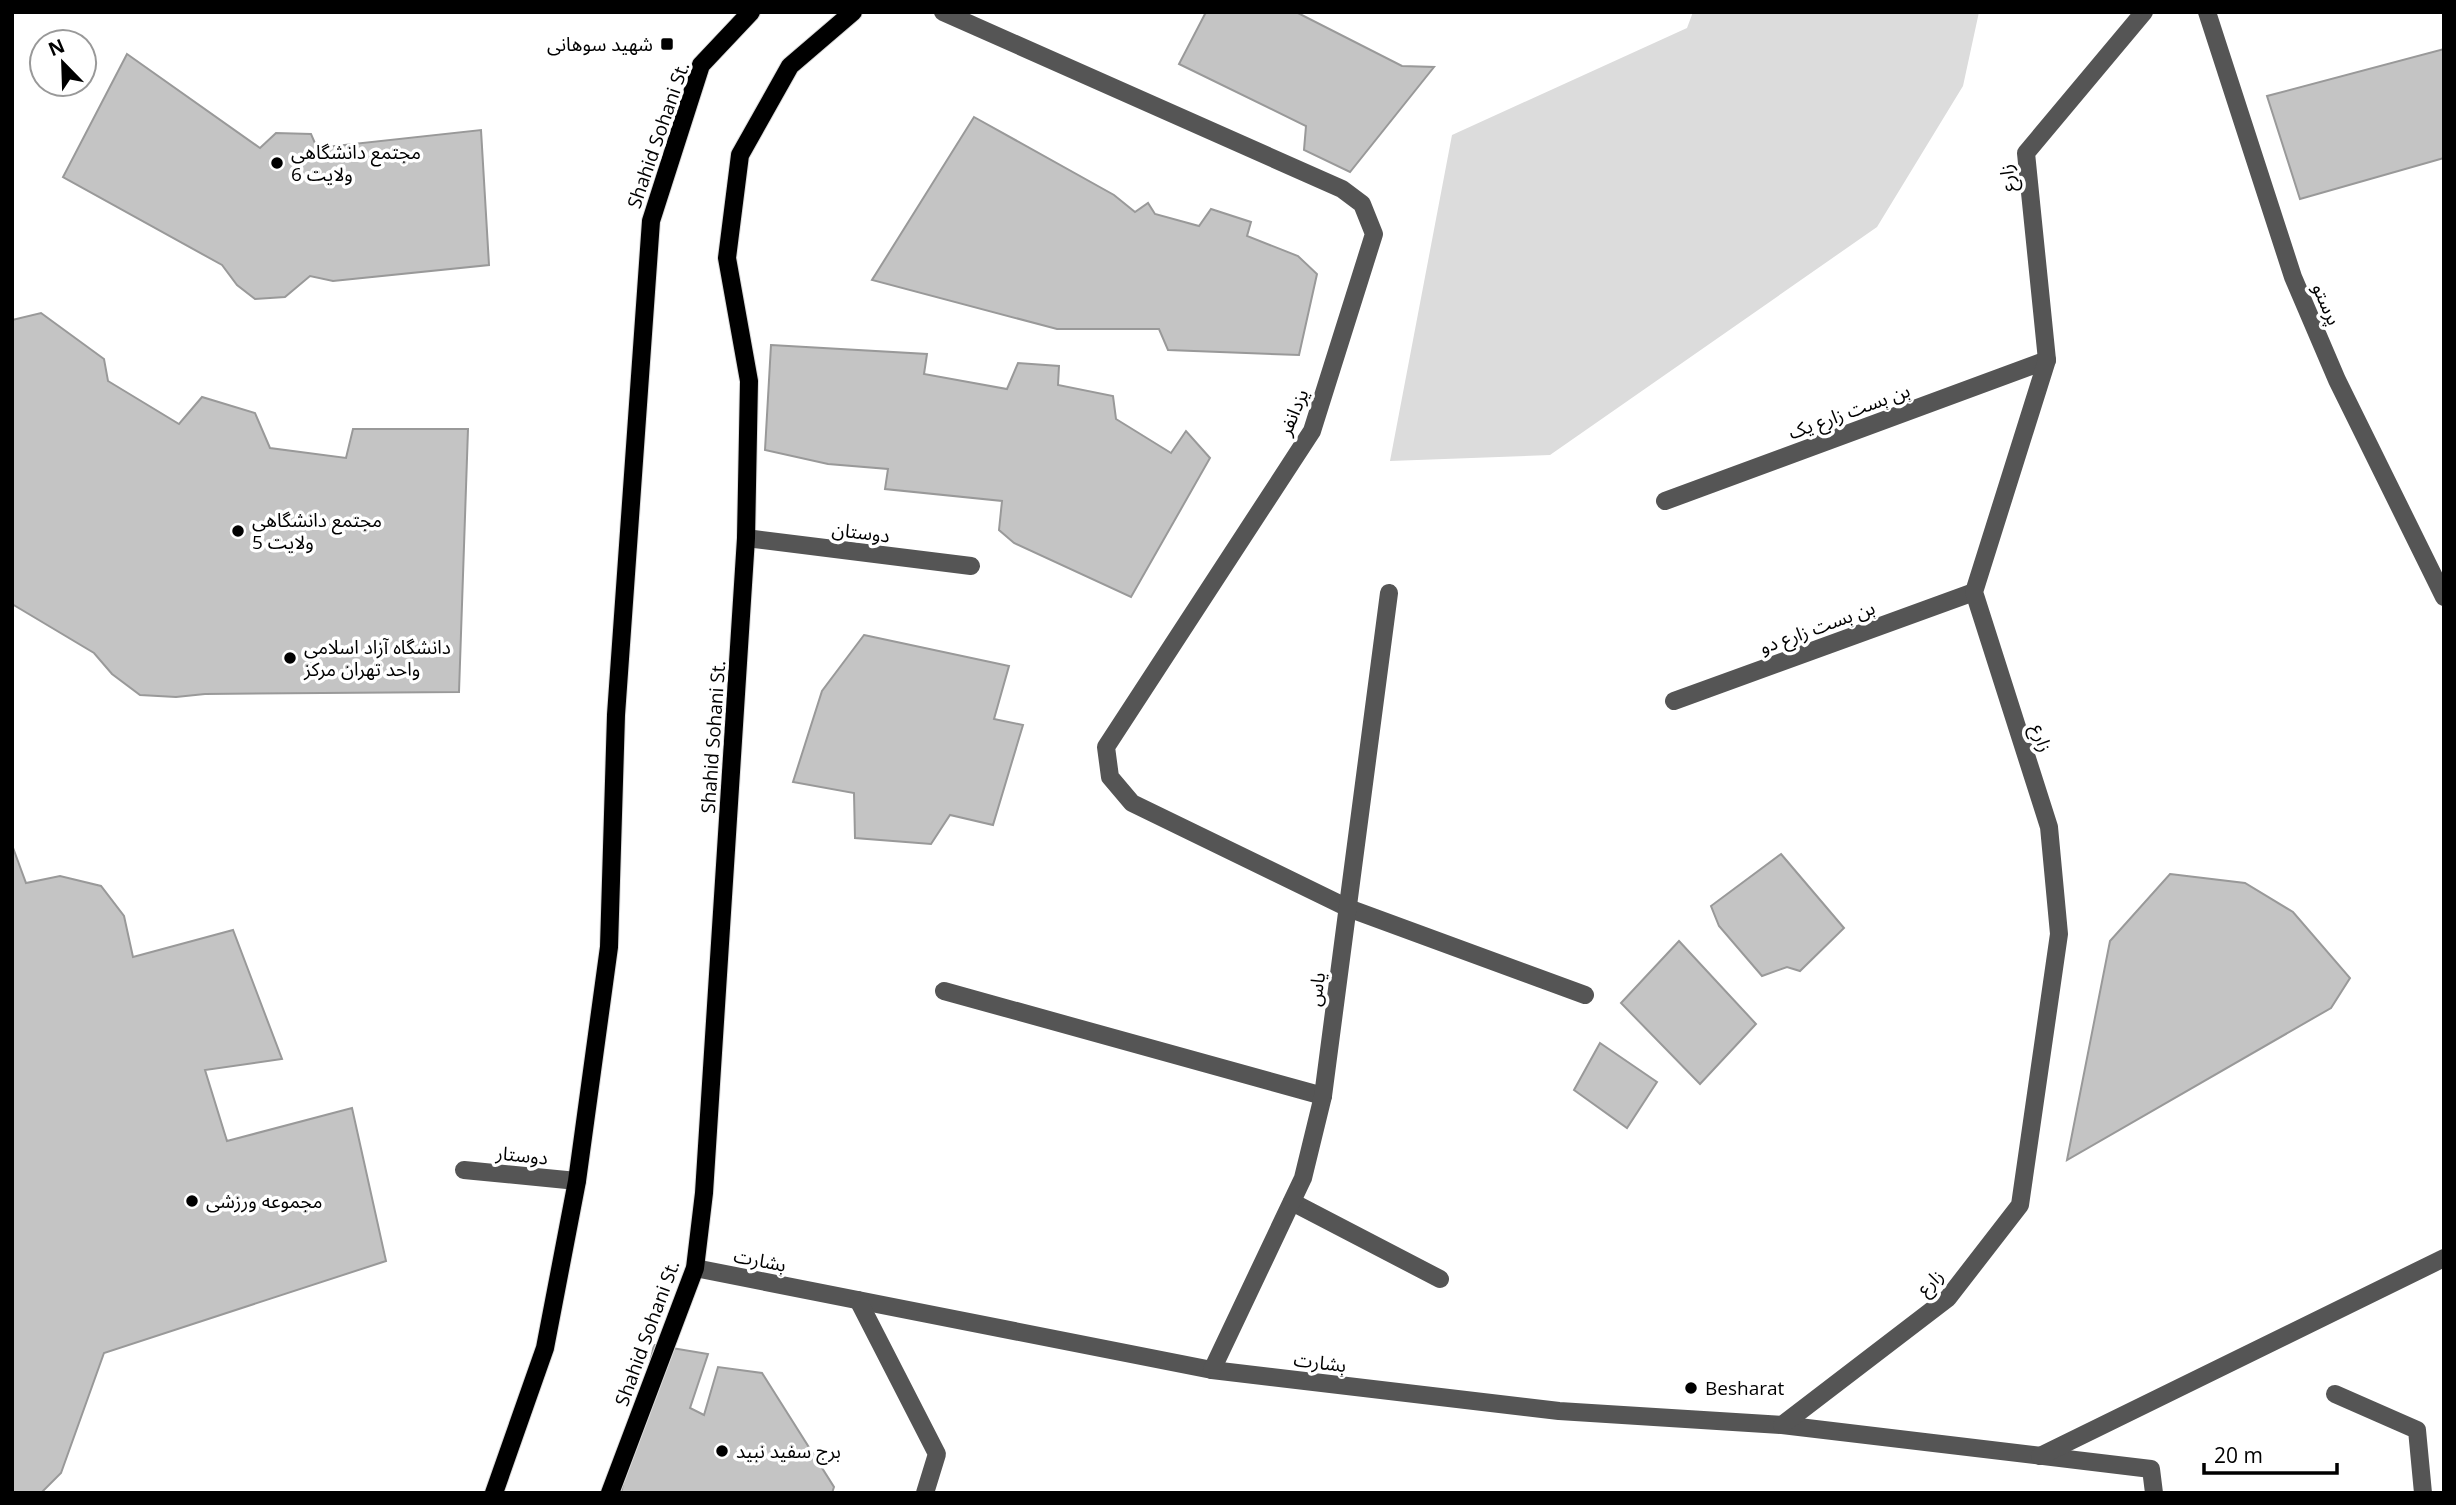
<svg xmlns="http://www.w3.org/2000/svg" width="2456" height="1505" font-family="'Open Sans','Noto Sans Arabic',sans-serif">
<rect width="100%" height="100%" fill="#fff"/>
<path fill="#dcdcdc" d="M1693,12h286l-16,74 -86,141 -327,228 -160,6 62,-326 235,-107z"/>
<g fill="#c4c4c4" stroke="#999" stroke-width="2">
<path d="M1206,12h90l106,54 32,1 -84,105 -46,-22 2,-24 -127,-62z"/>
<path d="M2444,49v109l-144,41 -33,-103z"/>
<path d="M127,54l133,94 16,-15 35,1 6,14 164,-18 8,135 -156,16 -23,-5 -25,21 -30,2 -18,-14 -15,-20 -159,-88z"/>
<path d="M974,117l140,78 21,17 13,-9 7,11 44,12 12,-17 40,13 -4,14 51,20 19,18 -18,81 -131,-5 -9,-21h-102l-185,-49z"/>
<path d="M41,313l63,46 4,22 71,43 23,-27 53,16 15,35 76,10 7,-29h115l-9,263 -254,2 -29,3 -36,-2 -28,-21 -18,-21 -82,-49v-284z"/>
<path d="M771,345l156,9 -3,20 83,15 11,-26 41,3 -1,19 55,11 3,23 55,34 15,-22 24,27 -79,139 -117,-54 -15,-13 3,-29 -117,-12 3,-20 -60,-5 -63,-14z"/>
<path d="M864,635l145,31 -15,53 29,6 -30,100 -43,-10 -19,29 -76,-6 -1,-45 -61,-11 29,-91z"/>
<path d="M12,845l14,38 34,-7 41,10 23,30 9,41 100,-27 49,129 -77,11 22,71 125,-33 34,153 -282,92 -43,120 -20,20h-29z"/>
<path d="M1781,854l63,74 -44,43 -13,-4 -25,9 -43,-50 -8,-20z"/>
<path d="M2170,874l75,9 48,29 57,66 -19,30 -264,152 43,-219z"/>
<path d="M1679,941l77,83 -56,60 -79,-81z"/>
<path d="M1600,1043l57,39 -30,46 -53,-38z"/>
<path d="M654,1345l54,9 -18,54 14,7 14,-48 44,6 72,114 -2,6h-211z"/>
</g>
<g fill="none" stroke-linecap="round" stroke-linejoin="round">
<g stroke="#dbdbdb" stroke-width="20">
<g id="major">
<path d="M494,1493l51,-145 32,-167 32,-234 7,-232 35,-494 50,-156 50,-53"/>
<path d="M610,1493l85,-225 9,-75 42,-655 3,-157 -22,-123 13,-103 50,-89 63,-54"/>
</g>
</g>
<g stroke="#555" stroke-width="18">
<path d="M943,12l399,177 20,15 12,30 -62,197 -206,316 4,30 22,26 216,105 237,87"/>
<path d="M2207,12l86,265 44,103 107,217"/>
<path d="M1665,501l382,-141"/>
<path d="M746,538l225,28"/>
<path d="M1674,701l300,-109"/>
<path d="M944,991l379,105"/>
<path d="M464,1170l113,11"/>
<path d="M1292,1202l148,77"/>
<path d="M695,1268l517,102 347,41 223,14 369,44 3,24"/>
<path d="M858,1300l79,154 -12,39"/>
<path d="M1212,1370l91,-192 20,-82 66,-503"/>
<path d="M2335,1394l82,36 6,63"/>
<path d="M1782,1425l166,-127 72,-93 39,-271 -10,-107 -75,-235 73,-232 -21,-207 118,-141"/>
<path d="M2040,1456l404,-198"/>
</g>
<use href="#major" stroke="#000" stroke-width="18"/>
</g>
<g fill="#000" stroke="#fff" stroke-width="2.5">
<rect x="660" y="37" width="14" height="14" rx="3.5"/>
<circle cx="277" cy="163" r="7"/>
<circle cx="238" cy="531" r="7"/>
<circle cx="290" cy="658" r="7"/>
<circle cx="192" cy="1201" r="7"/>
<circle cx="1691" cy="1388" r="7"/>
<circle cx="722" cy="1451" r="7"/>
</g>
<g text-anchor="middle" stroke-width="7" stroke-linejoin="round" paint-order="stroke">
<g font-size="19" fill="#000" stroke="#fff" text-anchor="start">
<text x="653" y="51" text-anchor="end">شهید سوهانی</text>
<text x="291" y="159">مجتمع دانشگاهی<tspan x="291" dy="22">ولایت 6</tspan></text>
<text x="252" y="527">مجتمع دانشگاهی<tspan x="252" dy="22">ولایت 5</tspan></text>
<text x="304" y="654">دانشگاه آزاد اسلامی<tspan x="304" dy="22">واحد تهران مرکز</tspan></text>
<text x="206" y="1208">مجموعه ورزشی</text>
<text x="1705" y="1395">Besharat</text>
<text x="736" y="1458">برج سفید نبید</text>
</g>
<g font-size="19" fill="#000" stroke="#fff">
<text transform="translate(658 135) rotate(-71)" y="7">Shahid Sohani St.</text>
<text transform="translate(2007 178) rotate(-96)" y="7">زارع</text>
<text transform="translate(2327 304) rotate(67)" y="7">پرستو</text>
<text transform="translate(1849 411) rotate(-20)" y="7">بن بست زارع یک</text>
<text transform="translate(1293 412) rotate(-67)" y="7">یزدانفر</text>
<text transform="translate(861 532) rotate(7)" y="7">دوستان</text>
<text transform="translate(1817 627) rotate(-20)" y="7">بن بست زارع دو</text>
<text transform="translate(713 737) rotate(-86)" y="7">Shahid Sohani St.</text>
<text transform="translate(2042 738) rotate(72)" y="7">زارع</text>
<text transform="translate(1316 989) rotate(-82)" y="7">یاس</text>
<text transform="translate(522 1155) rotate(6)" y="7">دوستار</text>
<text transform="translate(760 1260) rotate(11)" y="7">بشارت</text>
<text transform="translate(1930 1282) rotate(-44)" y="7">زارع</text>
<text transform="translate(647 1333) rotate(-70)" y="7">Shahid Sohani St.</text>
<text transform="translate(1320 1362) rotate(7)" y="7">بشارت</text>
</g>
</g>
<rect width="2456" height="1505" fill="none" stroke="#000000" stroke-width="28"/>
<g transform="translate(63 63) rotate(337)"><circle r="33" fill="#ffffff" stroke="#999999" stroke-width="2"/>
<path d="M0-5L12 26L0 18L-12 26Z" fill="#000000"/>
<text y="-10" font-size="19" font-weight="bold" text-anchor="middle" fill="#000000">N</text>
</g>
<path d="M2204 1463v10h133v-10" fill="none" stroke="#000000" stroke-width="3.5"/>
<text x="2214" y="1463" font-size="21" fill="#000000" stroke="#ffffff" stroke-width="5" paint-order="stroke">20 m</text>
</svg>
